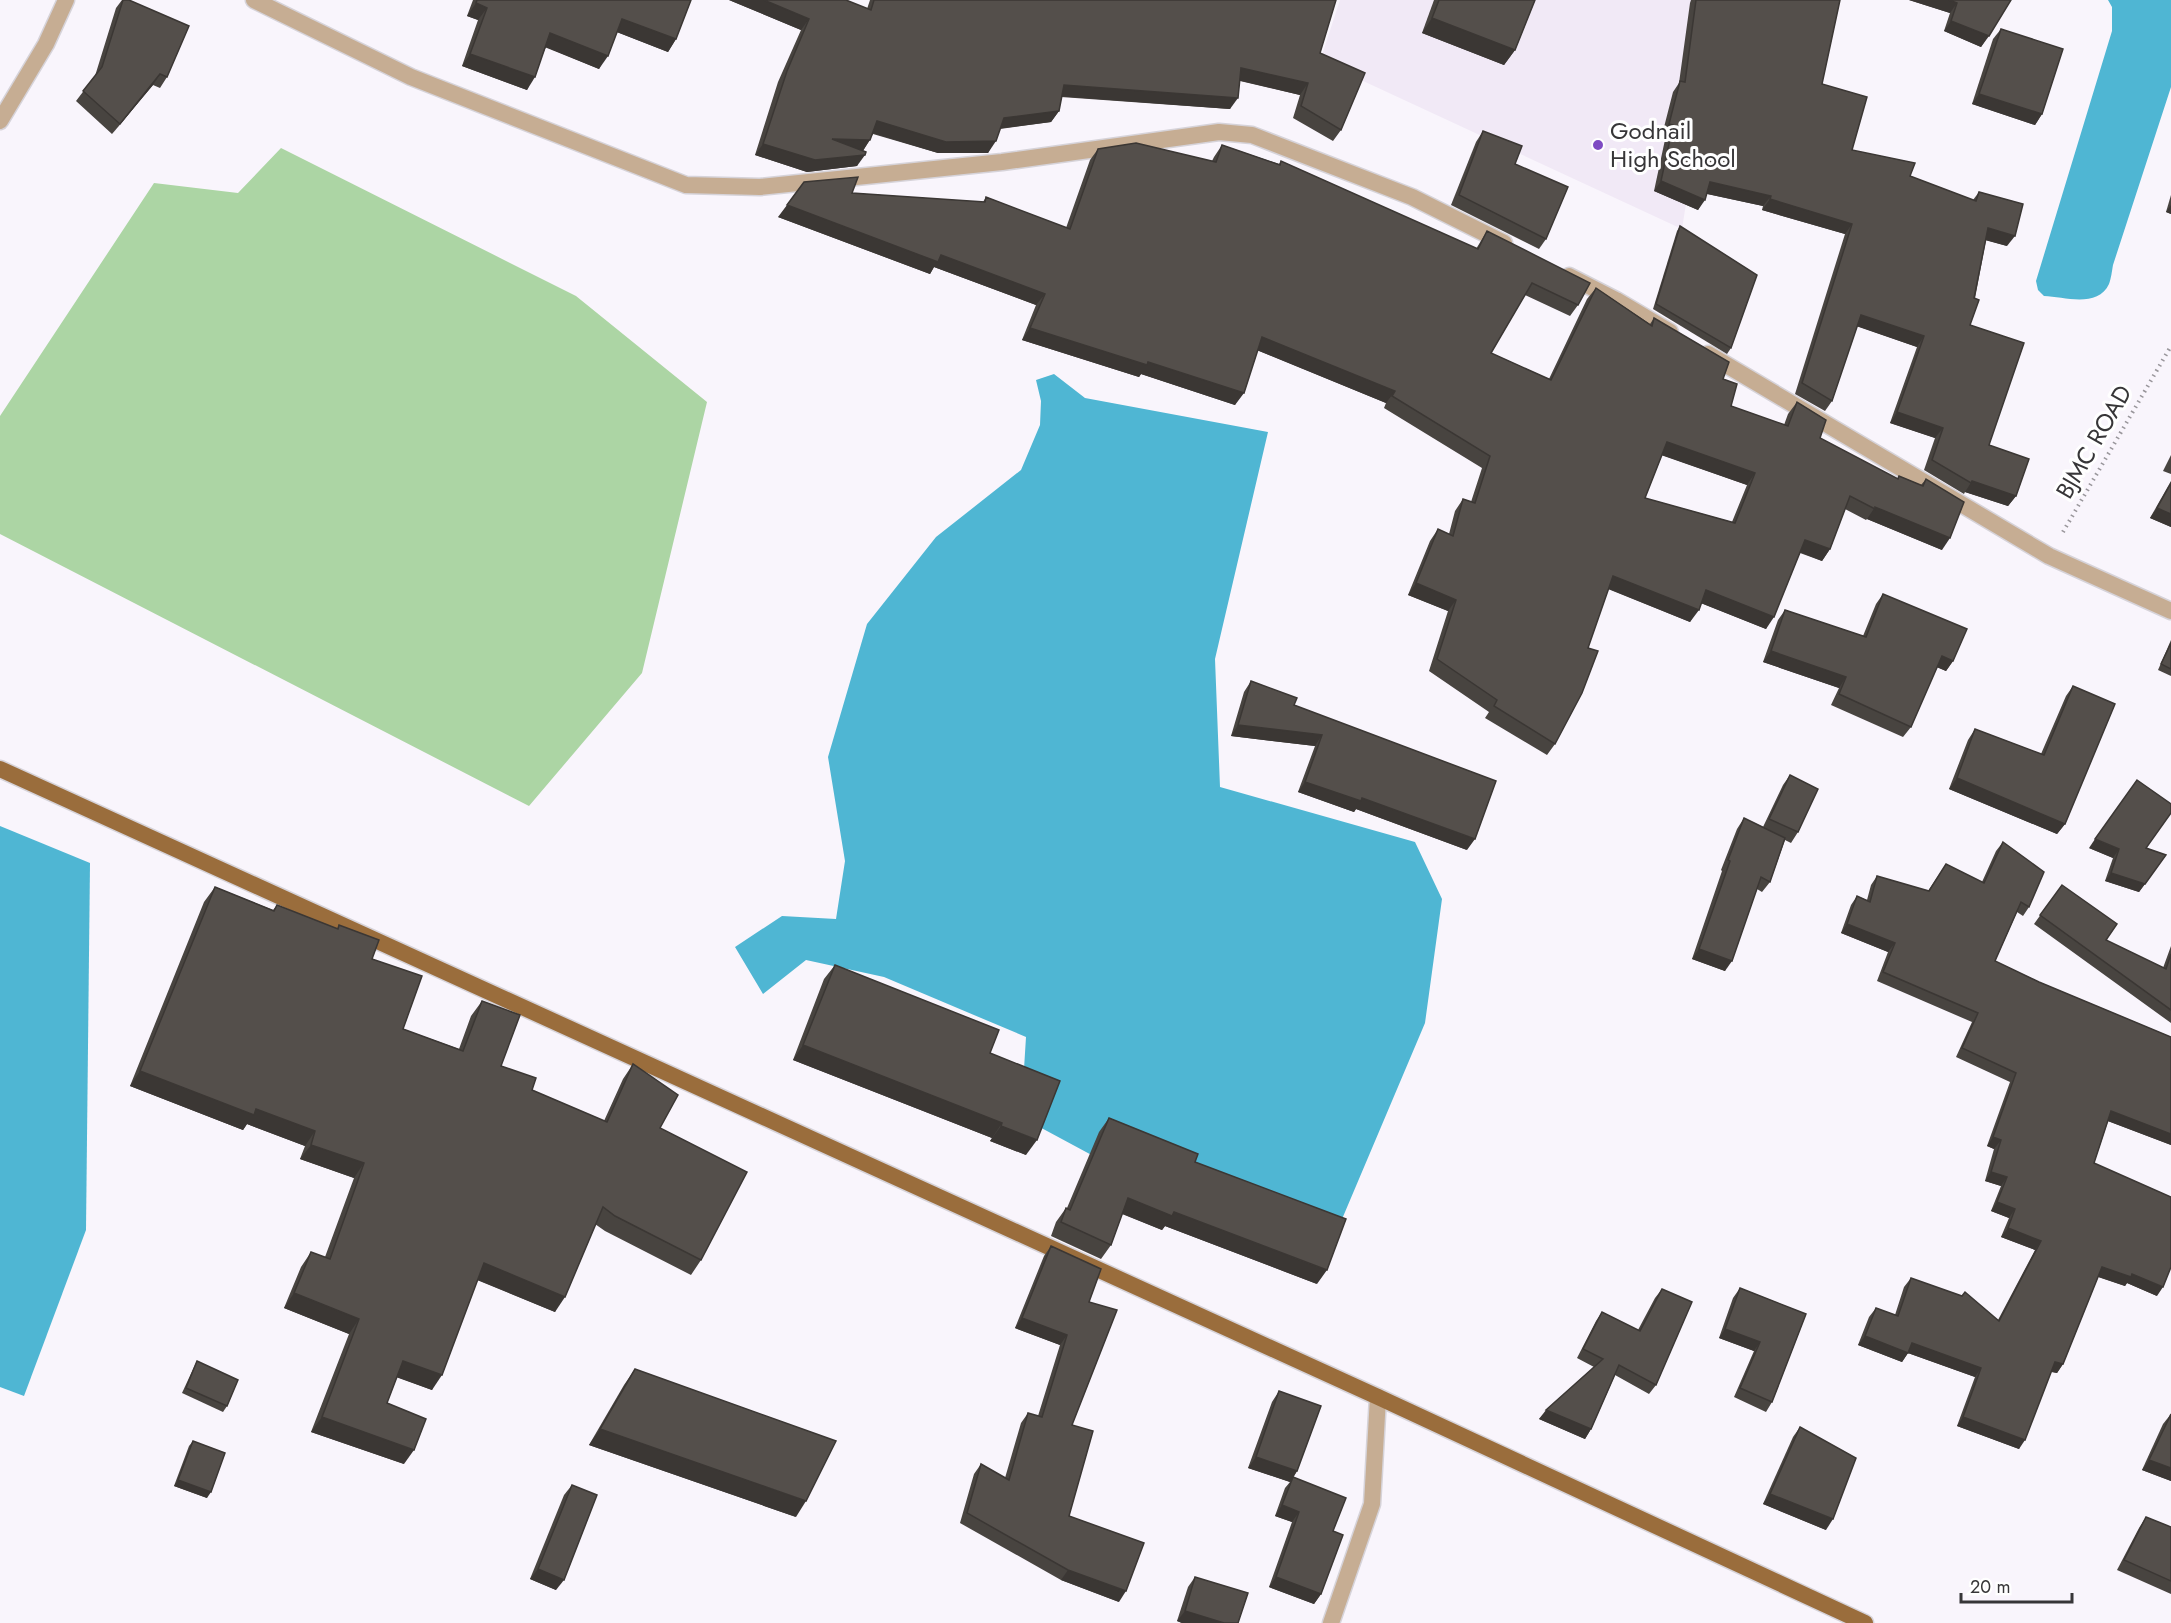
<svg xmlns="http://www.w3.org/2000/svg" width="2171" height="1623" font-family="Jost,sans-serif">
<rect width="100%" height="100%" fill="#f9f5fc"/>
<path fill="#f1e9f6" d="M1340,0h378l-36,229 -362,-168z"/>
<path fill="#acd5a4" d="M281,148l295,148 131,106 -65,271 -113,133 -529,-272v-118l154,-233 84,10z"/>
<g fill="#4fb6d3">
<path d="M2108,0h63v87l-58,178c-1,6 -2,14 -4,19 -11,24 -44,13 -65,12l-6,-6 -2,-9 76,-250v-24z"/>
<path d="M1054,374l31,24 183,34 -53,227 5,128 195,55 27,57 -17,124 -102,241 -133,-56 -169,-91 5,-80 -142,-60 -78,-17 -43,34 -28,-47 47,-31 54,3 9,-58 -17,-104 39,-133 69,-87 85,-67 19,-45 1,-24 -5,-21z"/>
<path d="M0,826l90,37 -4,367 -62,166 -24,-9z"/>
</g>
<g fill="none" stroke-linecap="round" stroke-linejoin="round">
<g stroke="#d6d3d9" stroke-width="19">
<g id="minor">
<path d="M254,0l157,77 275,108 74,2 242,-25 217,-30 33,3 160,62 92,46"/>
<path d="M0,121l46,-77 20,-44"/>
<path d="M1569,276l47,24 54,32"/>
<path d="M1708,354l341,202 122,55"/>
<path d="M1331,1623l41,-119 6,-107"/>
</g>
</g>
<g stroke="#d6d3d9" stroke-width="19">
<path id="primary" d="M0,769l1378,628 487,226"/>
</g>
<path stroke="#99969b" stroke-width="4" stroke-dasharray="1.5 4.5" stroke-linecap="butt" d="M2063,532l108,-186"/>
<use href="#minor" stroke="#c6ad93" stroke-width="16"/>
<use href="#primary" stroke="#9a6d3c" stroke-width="16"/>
</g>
<g fill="#484440" fill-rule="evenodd">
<path d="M122,0h7l38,77 -7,11 -7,-3 -41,49 -36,-33 19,-25 21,-68z"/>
<path d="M473,0h218l-15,39 -8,13 -51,-20 -18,37 -53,-22 -19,43 -65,-24 16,-46 -11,-4z"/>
<path d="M729,0l138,9 3,-9h466l-16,53 21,77 -8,11 -40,-23 7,-23 -60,-14 -10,28 -169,-12 -2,14 -8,11 -51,7 -12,24h-50l-65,-19 -10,17 -6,15 -50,6 -52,-17 23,-73 23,-52z"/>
<path d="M1434,0h101l-20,50 -11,15 -82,-32z"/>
<path d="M1691,0h149l-18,84 30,66 58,26 63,24 6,-8 28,54 -21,-6 -16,85 19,120 27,51 -8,10 -43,-14 -1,2 -40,-24 11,-32 -45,-15 27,-76 -60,-21 -25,75 -7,10 -30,-17 50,-160 -83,-24 1,-4 -56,-12 -9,16 -44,-19 12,-56h-4l11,-43 6,-9 11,-80z"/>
<path d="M1909,0h102l-30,47 -37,-16 6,-18z"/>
<path d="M2001,29l41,85 -7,11 -63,-21 21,-65z"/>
<path d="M1483,131l32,33 31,75 -7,10 -88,-44 25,-63z"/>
<path d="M1222,145l57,19 2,-3 195,88 11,-18 91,74 -8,11 -45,-21 -34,58 58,26 38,-80 9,-11 54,36 4,-6 69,61 8,27 53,19 4,-11 9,-12 23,36 77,41 2,-3 22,9 5,-6 16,71 -75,-31 -1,1 -21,-11 -15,40 -8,12 -22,-8 -34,76 -65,-26 -11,19 -82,-33 -53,155 -8,11 -62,-37 4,-6 -60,-41 19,-60 -40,-16 22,-54 8,-12 11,5 6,-23 8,-12 8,3 11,-34 -98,-60 2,-5 -129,-53 -22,55 -94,-31 -2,3 -117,-37 14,-35 -102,-38 -4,7 -152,-57 74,-24 131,9 3,-5 80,31 24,-68 8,-11 114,12 2,-4zM1662,455l85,30 -15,37 -87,-24z"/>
<path d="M2171,195v19l-5,-2z"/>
<path d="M1680,226l51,122 -4,6 -74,-45 24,-78z"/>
<path d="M2171,455v19l-8,-3z"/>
<path d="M2171,481v46l-21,-9z"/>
<path d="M1883,594l70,67 -7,10 -9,-4 -26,60 -8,10 -72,-32 8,-17 -76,-26 15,-42 7,-10 78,26 13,-32z"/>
<path d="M2171,640v36l-13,-6z"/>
<path d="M1251,681l43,24 173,145 -111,-41 -2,3 -56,-20 17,-46 -84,-10 13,-44z"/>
<path d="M2073,686l-8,138 -8,10 -108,-45 19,-49 7,-11 66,25 25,-58z"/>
<path d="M1790,775l8,57 -7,11 -6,-3 -15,42 -8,10 -5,-3 -32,82 -33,-12 30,-88 -1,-1 16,-41 7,-11 19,9 20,-42z"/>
<path d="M2003,842l26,65 -6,9 -6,-4 -22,49 44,21 132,55v108l-63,-24 -14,42 63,133 -30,-13 -2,3 -27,-9 -35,87 -6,9 -6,-1 -32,77 -62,-23 18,-49 -67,-24 -6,9 -44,-17 11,-28 7,-9 19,7 9,-28 7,-9 87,42 37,-70 -34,-13 8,-19 -18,-7 10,-25 -16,-5 9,-32 -7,-3 23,-64 -54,-25 16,-35 -95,-41 11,-29 -47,-19 10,-28 6,-9 10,4 4,-15 6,-9 51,15 18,-27 36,18 14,-31z"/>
<path d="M2089,848h57l20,7 -27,37 -34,-11 8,-23z"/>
<path d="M2062,885l44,55 57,28 8,-22v77l-137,-99z"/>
<path d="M215,887l58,23 4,-5 60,24 2,-4 33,34 31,70 56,20 12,-33 11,-15 19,65 31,24 72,31 19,-42 10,-15 27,64 41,132 -10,15 -86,-44 -10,-7 -40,88 -78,-32 -45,110 -35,-13 -10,26 17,61 -93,-32 38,-98 -65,-26 17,-41 10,-15 14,5 29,-79 -54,-19 5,-13 -58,-22 -4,6 -113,-44 74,-184z"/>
<path d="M835,965l155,88 36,102 -36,-14 2,-3 -199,-78 31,-81z"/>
<path d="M1109,1118l86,44 122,122 -152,-58 -3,4 -40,-16 -11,31 -10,14 -50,-23 5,-14 10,-14h1l32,-76z"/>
<path d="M1051,1246l38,56 -17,123 -3,91 50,86 -58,-22 -101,-57 14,-49 7,-10 24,14 16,-55 7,-10 10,3 22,-71 -45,-17 29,-72z"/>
<path d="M1740,1288l66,26 -34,88 -6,10 -32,-15 20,-46 -35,-13 14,-40z"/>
<path d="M1662,1289l-6,96 -7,9 -34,-19 -24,54 -6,10 -46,-20 55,-52 -17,-9 19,-37 6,-9 36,18 17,-32z"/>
<path d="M197,1361l30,45 -4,6 -41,-19 12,-26z"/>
<path d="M635,1369l161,148 -207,-72 35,-60z"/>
<path d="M1279,1391l18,80 -4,7 40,53 -12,63 -7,10 -45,-17 23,-65 -17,-6 10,-28 5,-6 -42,-14 24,-66z"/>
<path d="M2171,1414v67l-29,-11 21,-46z"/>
<path d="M1800,1427l26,103 -63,-26 30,-67z"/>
<path d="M193,1441l14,57 -33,-12 15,-40z"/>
<path d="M572,1485l-16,105 -26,-11 34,-84z"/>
<path d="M2146,1517l25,10v67l-54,-24 22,-42z"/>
<path d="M1195,1577l43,46h-56l-5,-2 11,-34z"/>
</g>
<g fill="#3b3734">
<path d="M729,0h35l45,19 -8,11z"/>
<path d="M1909,0h40l8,3 -7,10z"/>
<path d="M476,3l11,5 -9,12 -11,-4z"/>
<path d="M1432,18l83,32 -11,15 -82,-32z"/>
<path d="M622,19l54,20 -8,13 -54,-21z"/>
<path d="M1951,21l38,15 -8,11 -37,-16z"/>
<path d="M550,33l58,23 -9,13 -57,-23z"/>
<path d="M470,54l65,23 -8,13 -65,-24z"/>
<path d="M1241,68l67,15 -8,12 -67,-16z"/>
<path d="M160,74l-7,11 -41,49z"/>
<path d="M1064,85l174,13 -8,11 -174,-13z"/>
<path d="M1979,94l63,20 -7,11 -63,-21z"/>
<path d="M1059,111l-8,11 -55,7 8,-11z"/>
<path d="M877,121l119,20 -8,12h-50l-69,-21z"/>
<path d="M1669,124l4,1 -7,10h-4z"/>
<path d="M832,139l38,1 -8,12z"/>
<path d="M763,144l102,11 -8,11 -50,6 -52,-17z"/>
<path d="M1661,181l44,19 -7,10 -44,-19z"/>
<path d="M1710,182l61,14 -8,10 -60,-13z"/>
<path d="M1770,199l82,25 -7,10 -83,-24z"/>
<path d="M787,205l154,50 104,39 -9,11 -102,-38 -4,7 -152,-57z"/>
<path d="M2171,205v9l-5,-2z"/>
<path d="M1988,228l27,8 -8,10 -26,-7z"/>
<path d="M1861,315l63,21 -7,11 -64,-22z"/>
<path d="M1030,328l118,34 96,31 -9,12 -94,-31 -2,3 -117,-37z"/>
<path d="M1262,337l133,54 -9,12 -132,-54z"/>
<path d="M1897,412l46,16 -8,10 -45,-15z"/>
<path d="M1667,442l88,31 -8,12 -89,-31z"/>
<path d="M1972,481l44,15 -8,10 -43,-14z"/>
<path d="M1875,507l75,31 -8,12 -75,-31z"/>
<path d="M2157,508l14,6v13l-21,-9z"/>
<path d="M1805,540l25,9 -8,12 -25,-10z"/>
<path d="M1613,576l86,34 -9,12 -86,-35z"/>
<path d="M1416,583l40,17 -8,11 -40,-16z"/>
<path d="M1706,590l68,27 -8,12 -68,-27z"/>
<path d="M1771,651l75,26 -7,11 -76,-26z"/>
<path d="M1942,656l11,5 -7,10 -12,-5z"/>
<path d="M1238,725l84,10 -7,11 -84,-10z"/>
<path d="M1957,778l108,46 -8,10 -108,-45z"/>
<path d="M1305,782l57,16 113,41 -8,11 -111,-41 -2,3 -56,-20z"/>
<path d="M2095,839l24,10 -6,9 -24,-10z"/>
<path d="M2111,873l34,11 -6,8 -34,-11z"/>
<path d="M1847,924l48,19 -7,9 -47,-19z"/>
<path d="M1699,949l33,12 -7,10 -33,-12z"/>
<path d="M803,1045l199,78 -10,15 -199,-78z"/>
<path d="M140,1071l116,38 59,22 -10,15 -58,-22 -4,6 -113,-44z"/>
<path d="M2111,1111l60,23v11l-66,-25z"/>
<path d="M1001,1126l36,14 -11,15 -36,-14z"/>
<path d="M1993,1137l8,3 -7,9 -7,-3z"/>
<path d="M311,1145l53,18 -10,15 -54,-19z"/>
<path d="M1991,1172l16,5 -6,9 -16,-5z"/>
<path d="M1128,1198l46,14 153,58 -10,14 -152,-58 -3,4 -44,-18z"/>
<path d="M1997,1202l18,7 -6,9 -18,-7z"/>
<path d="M2008,1228l33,13 -6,9 -34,-13z"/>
<path d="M484,1263l81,34 -10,15 -82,-34z"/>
<path d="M2102,1267l30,7 31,13 -6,9 -30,-13 -2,3 -29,-10z"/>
<path d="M294,1293l65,26 -10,15 -65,-26z"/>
<path d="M1022,1318l45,17 -7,10 -45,-17z"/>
<path d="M1725,1329l35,13 -6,9 -35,-13z"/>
<path d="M1865,1336l43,17 -6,9 -44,-17z"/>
<path d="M1912,1343l69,25 -6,9 -70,-25z"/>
<path d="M403,1361l39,14 -10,15 -39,-14z"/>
<path d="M2055,1362l8,2 -6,9 -8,-2z"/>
<path d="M1546,1410l45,19 -6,10 -46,-20z"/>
<path d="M322,1417l92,33 -10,14 -93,-32z"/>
<path d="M1963,1417l62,23 -6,9 -62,-23z"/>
<path d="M600,1429l206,72 -10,16 -207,-72z"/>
<path d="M1256,1457l41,14 -7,11 -42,-14z"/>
<path d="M2149,1460l22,8v13l-29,-11z"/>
<path d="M178,1480l33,12 -4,6 -33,-12z"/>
<path d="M1770,1494l63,25 -7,11 -63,-26z"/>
<path d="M1282,1505l17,7 -7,10 -17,-6z"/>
<path d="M538,1569l26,11 -8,10 -26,-11z"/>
<path d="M1068,1570l58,21 -7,11 -58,-22z"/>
<path d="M1276,1577l45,17 -7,10 -45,-17z"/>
<path d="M1185,1611l39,12h-42l-5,-2z"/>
</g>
<g fill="#544f4b" stroke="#3b3734" stroke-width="1.5" fill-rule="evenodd">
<path d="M123,0h6l60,26 -22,51 -7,-3 -40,50 -37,-33 19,-24z"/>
<path d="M477,0h214l-15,39 -54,-20 -14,37 -58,-23 -15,44 -65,-23 17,-46 -11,-5z"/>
<path d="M764,0h82l25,10 3,-10h462l-16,53 45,20 -24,57 -40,-24 7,-23 -67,-15 -3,30 -174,-13 -5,26 -55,7 -8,23 -50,1 -69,-21 -7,19 -38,-1 34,13 -1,3 -50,5 -52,-16 24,-73 22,-52z"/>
<path d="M1439,0h96l-20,50 -83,-32z"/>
<path d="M1696,0h144l-18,84 45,13 -15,53 63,13 -5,13 66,25 3,-9 44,12 -8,32 -27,-8 -14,70 5,2 -9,25 54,18 -35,102 40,14 -13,37 -44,-15 -1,2 -39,-23 11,-32 -46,-16 27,-76 -63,-21 -29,86 -30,-18 50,-159 -82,-25 1,-3 -61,-14 -5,18 -44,-19 12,-56 -4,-1 11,-43 5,1z"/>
<path d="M1949,0h62l-22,36 -38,-15 6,-18z"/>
<path d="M2001,29l62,20 -21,65 -63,-20z"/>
<path d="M1483,131l39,15 -7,18 53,23 -22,52 -87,-44z"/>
<path d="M1136,143l80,19 6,-17 58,20 1,-4 197,88 9,-18 103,52 -12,22 -46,-22 -41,70 60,27 45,-92 56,38 2,-8 75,44 -6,17 14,5 -6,22 57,20 9,-24 29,18 -6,18 78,41 1,-3 24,10 3,-7 38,23 -14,36 -75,-31v2l-25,-13 -20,53 -25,-9 -31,77 -68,-27 -7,20 -86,-34 -25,72 10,3 -16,42 -27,51 -61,-38 3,-6 -60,-41 19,-59 -40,-17 22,-54 15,7 10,-37 12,4 15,-47 -98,-60 3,-5 -133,-54 -18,56 -96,-31 -1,3 -117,-37 15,-34 -104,-39 -3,7 -151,-57 17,-23 54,-5 -6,16 133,9 1,-5 84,32 28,-80zM1667,442l88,31 -20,50 -90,-25z"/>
<path d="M1680,226l77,49 -26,73 -75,-44z"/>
<path d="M2171,483v31l-14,-6z"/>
<path d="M1883,594l84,35 -14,32 -11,-5 -31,71 -72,-33 7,-17 -75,-26 14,-41 81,27z"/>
<path d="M2171,643v26l-10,-5z"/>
<path d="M1251,681l46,17 -3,7 202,76 -21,58 -113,-41 -1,3 -56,-19 17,-47 -84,-10z"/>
<path d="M2073,686l42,18 -50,120 -108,-46 18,-49 69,26z"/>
<path d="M1790,775l28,14 -20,43 -29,-13z"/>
<path d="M2137,780l34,24v9l-25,35 20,7 -21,29 -34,-11 8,-24 -24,-10z"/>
<path d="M1744,818l41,20 -15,44 -9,-5 -29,84 -33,-12 31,-88 -2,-1z"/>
<path d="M2003,842l41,30 -15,35 -8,-5 -26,59 44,21 132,55v97l-60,-23 -17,52 77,34v70l-8,20 -31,-13 -1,3 -29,-10 -39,97 -8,-2 -30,78 -62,-23 18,-49 -69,-25 -4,10 -43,-17 11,-28 22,8 13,-38 51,18 3,-4 34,29 42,-80 -33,-13 7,-19 -18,-7 10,-25 -16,-5 10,-32 -8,-3 23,-64 -54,-25 16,-35 -95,-41 12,-29 -48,-19 10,-28 13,6 7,-26 52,15 17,-27 38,19z"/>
<path d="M2062,885l55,39 -11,16 60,29 5,-15v56l-131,-95z"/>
<path d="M215,887l59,24 3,-6 61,24 1,-4 40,15 -7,19 50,17 -19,53 60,22 19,-50 38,14 -19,51 35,12 -4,12 75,32 26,-58 45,31 -18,33 87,44 -46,88 -86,-44 -12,-9 -38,90 -81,-34 -42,112 -39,-14 -16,42 39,16 -12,31 -92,-33 37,-98 -65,-26 17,-41 19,7 34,-96 -53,-18 4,-14 -59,-22 -2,6 -114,-44z"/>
<path d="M835,965l164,65 -9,23 70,28 -23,59 -36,-14 1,-3 -199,-78z"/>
<path d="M1109,1118l89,36 -3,8 151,57 -19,51 -153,-58 -2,4 -44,-18 -17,47 -50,-23 5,-14 4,2z"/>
<path d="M1051,1246l50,23 -12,33 28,8 -45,115 21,6 -24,85 75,27 -18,48 -58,-21 -101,-57 14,-49 28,16 19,-67 14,4 25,-82 -45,-17z"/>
<path d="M1740,1288l66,26 -34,88 -32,-14 20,-46 -35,-13z"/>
<path d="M1662,1289l30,13 -36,83 -37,-20 -28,64 -45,-19 57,-51 -20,-10 19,-37 38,19z"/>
<path d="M197,1361l41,19 -11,26 -41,-18z"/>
<path d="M635,1369l201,72 -30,60 -206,-72z"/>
<path d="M1279,1391l42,15 -24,65 -41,-14z"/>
<path d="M2171,1414v54l-22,-8z"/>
<path d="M1800,1427l56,31 -23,61 -63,-25z"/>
<path d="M193,1441l32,12 -14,39 -33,-12z"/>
<path d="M1293,1477l53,21 -13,33 10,4 -22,59 -45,-17 23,-65 -17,-7z"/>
<path d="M572,1485l25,10 -33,85 -26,-11z"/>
<path d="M2146,1517l25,10v54l-47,-21z"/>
<path d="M1195,1577l53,16 -10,30h-14l-39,-12z"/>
</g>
<circle fill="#7e4bc3" stroke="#fff" stroke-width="2" cx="1598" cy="145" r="6"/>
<g text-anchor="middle" stroke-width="6" stroke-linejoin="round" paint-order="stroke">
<g font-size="24" fill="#373638" stroke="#fff" text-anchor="start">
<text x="1610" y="139">Godnail<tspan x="1610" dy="28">High School</tspan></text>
</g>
<g font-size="24" fill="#373638" stroke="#fff">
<text transform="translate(2094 442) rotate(-60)" y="8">BJMC ROAD</text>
</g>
</g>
<path d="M1961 1593v9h111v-9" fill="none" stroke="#373638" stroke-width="3"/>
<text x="1970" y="1593" font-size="18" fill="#373638" stroke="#ffffff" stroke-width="4.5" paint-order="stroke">20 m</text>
</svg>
